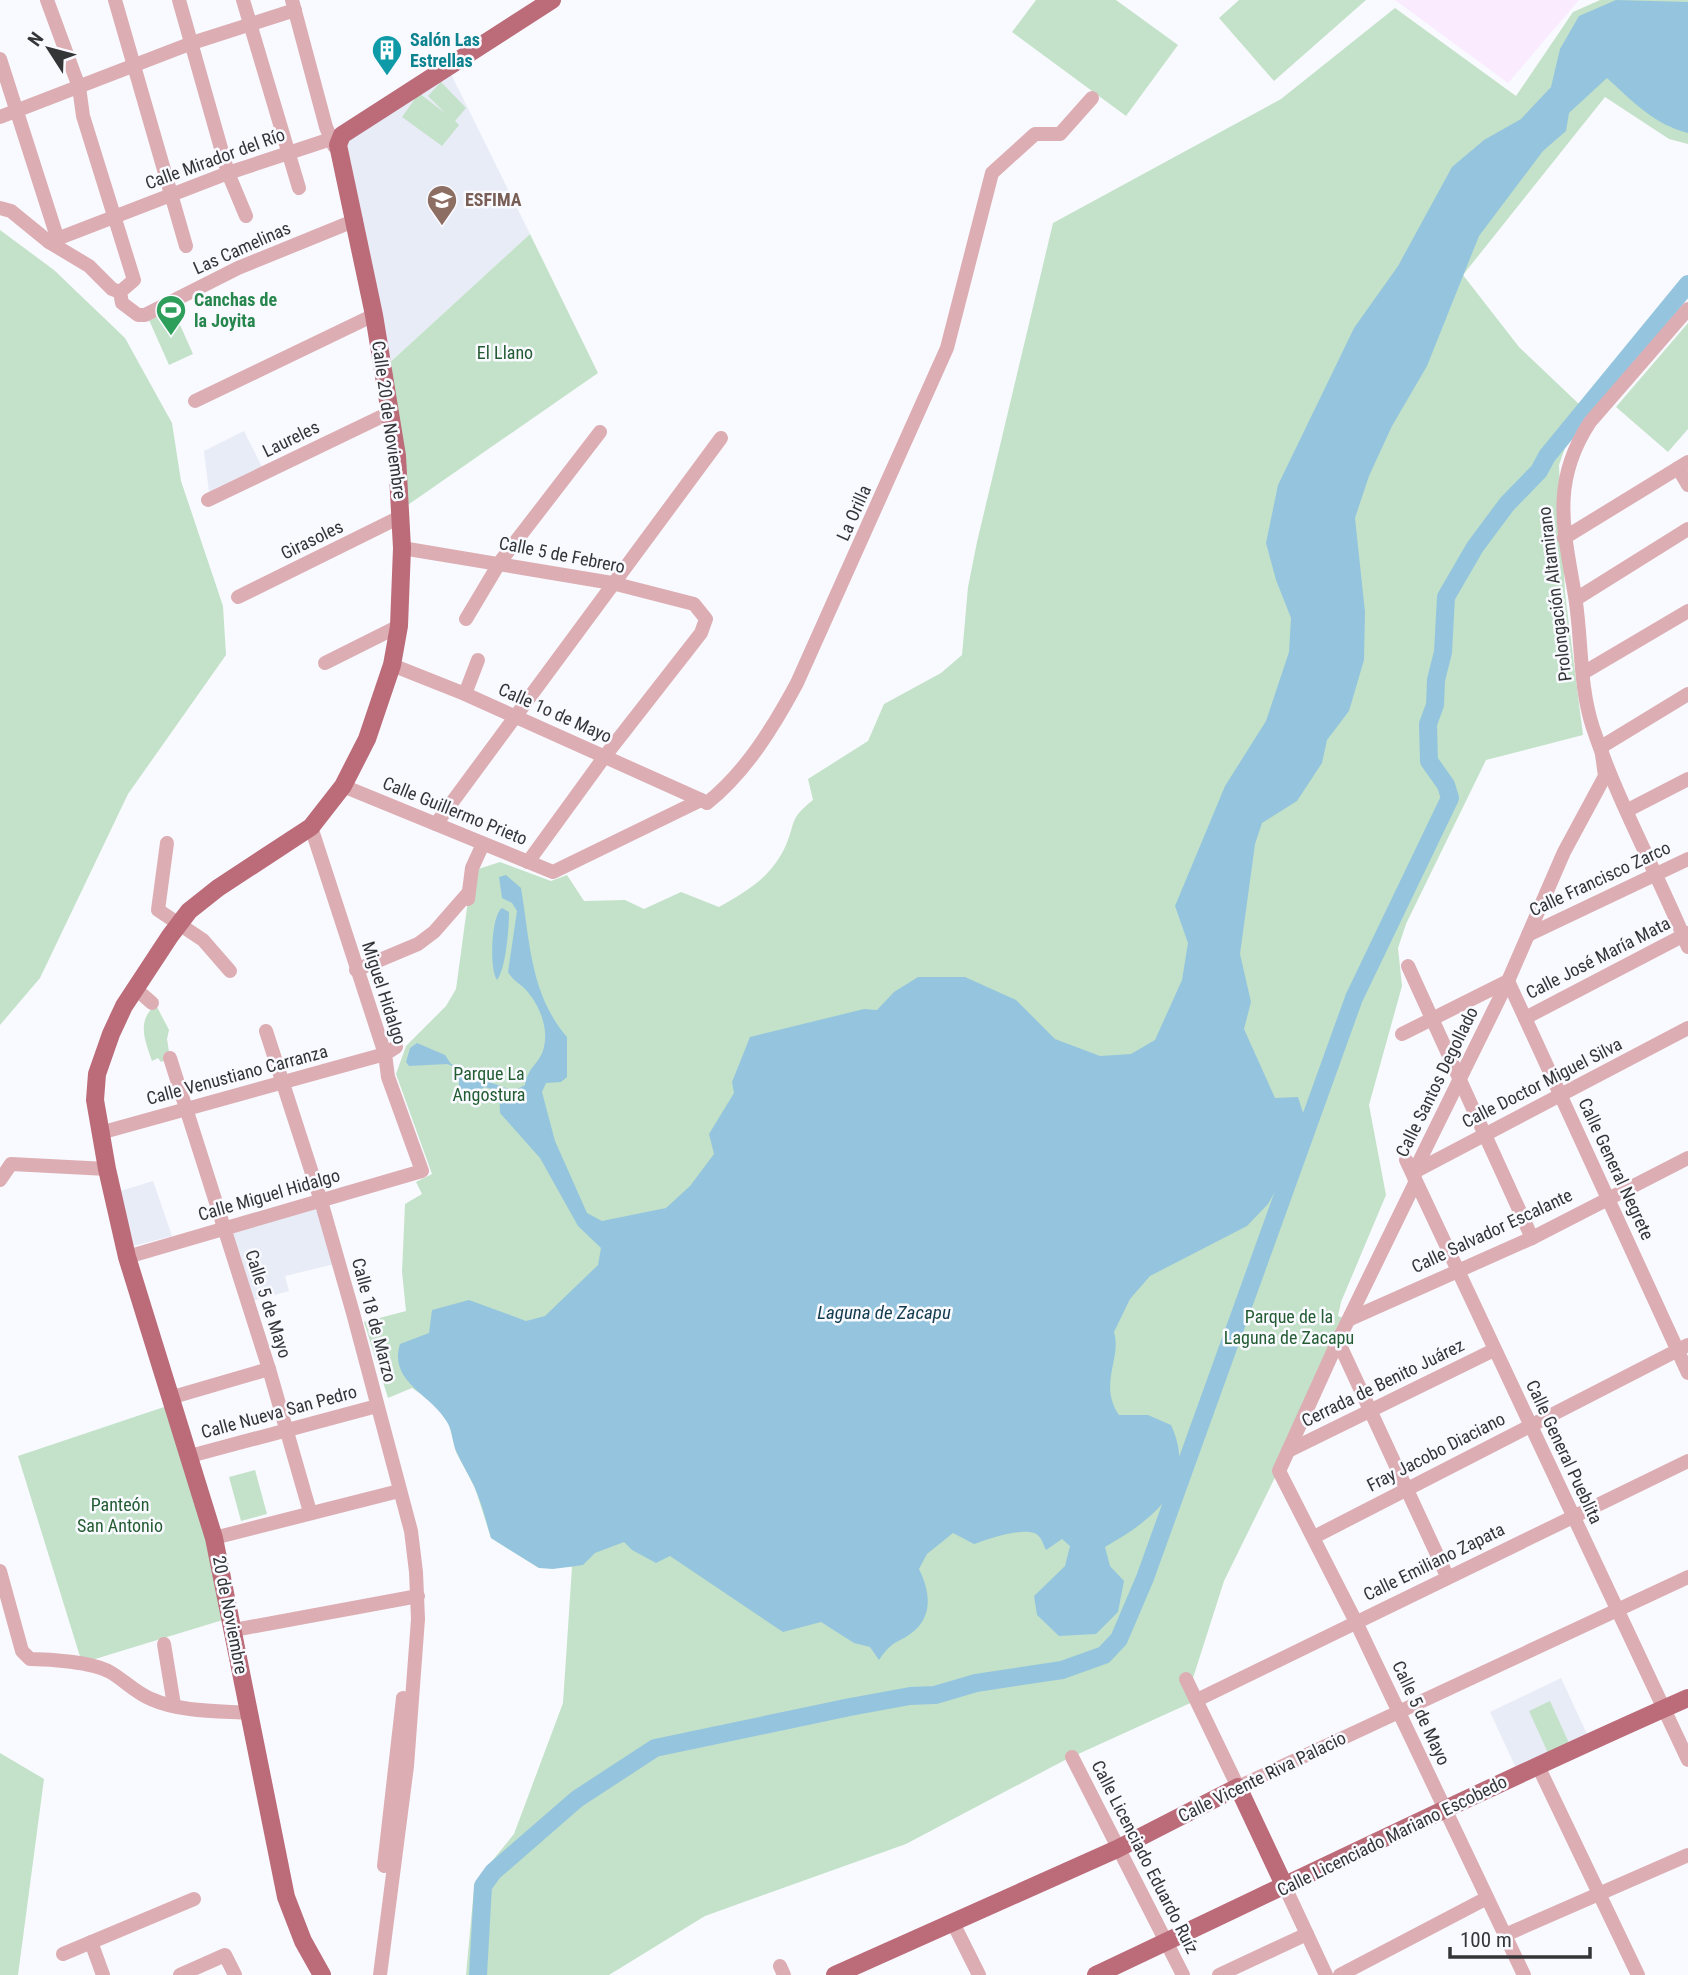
<svg xmlns="http://www.w3.org/2000/svg" width="1688" height="1975" font-family="'Roboto Condensed',sans-serif">
<rect width="100%" height="100%" fill="#f9faff"/>
<path fill="#faebfe" d="M1395,0h184l-71,83z"/>
<g fill="#e8ecf7">
<path d="M451,74l79,160 -145,133 -40,-224z"/>
<path d="M244,431l18,36 -53,25 -5,-41z"/>
<path d="M153,1181l19,55 -43,11 -12,-55z"/>
<path d="M321,1201l18,62 -54,13 4,15 -41,11 -24,-74z"/>
<path d="M1561,1678l26,56 -71,34 -26,-56z"/>
</g>
<g fill="#c4e2c9">
<path d="M1036,0h80l62,45 -52,71 -114,-84z"/>
<path d="M1239,0h127l-92,81 -55,-63z"/>
<path d="M1600,0h88v144l-19,-5 -64,-42 -142,178 56,72 61,58 -21,60 6,128 18,142 -97,25 -80,164 -8,24 4,38 -33,119 17,90 -45,107 -3,14 5,2 -55,133 -64,130 -31,97 4,22 -132,60 -159,84 -201,72 -96,59h-143l8,-87 9,-16 31,-38 49,-131 9,-136 -33,1 -48,-30 -16,-50 -19,-36 -7,-28 -14,-20 -23,-16 -24,10 -24,-76 42,-11 -4,-39 3,-68 17,-10 -6,-12 16,-8 -36,-100 10,-28 40,-40 10,-17 16,-118 28,-9 51,19 16,-6 17,26 41,-1 19,9 37,-17 38,15c28,-16 53,-30 67,-62 10,-24 3,-26 27,-45l-5,-21 60,-38 16,-37 57,-31 21,-18 6,-68 9,-45 76,-319 228,-124 114,-91 121,88 57,-84z"/>
<path d="M441,82l25,26 -11,13 4,4 -17,21 -40,-29 17,-24 26,20 -17,-17z"/>
<path d="M0,230l54,40 71,68 47,85 9,58 42,125 3,49 -98,139 -88,184 -40,47z"/>
<path d="M530,234l68,139 -196,136 -17,-142z"/>
<path d="M173,309l20,45 -24,11 -20,-45z"/>
<path d="M1688,323v106l-20,23 -52,-45z"/>
<path d="M156,1005l13,25 -2,9 3,19 -9,4 -3,-4 -6,3c-7,-20 -16,-41 4,-56z"/>
<path d="M170,1405l27,92 29,122 -144,44 -64,-207z"/>
<path d="M255,1470l12,44 -26,7 -12,-44z"/>
<path d="M1550,1701l19,42 -21,10 -19,-42z"/>
<path d="M0,1753l44,26 -26,196h-18z"/>
</g>
<g fill="#95c5de">
<path d="M1616,0l72,2v131c-33,-8 -57,-33 -81,-55l-38,35 -3,18 -23,20 -64,85 -52,130 -35,60 -23,50 -14,42 10,94 -1,48 -15,51 -22,29 -5,23 -25,38 -35,22 -7,21 -15,110 11,48 -7,27 31,69 23,-1 6,19 -20,59 -16,29 -21,22 -97,50 -20,23 -16,33c8,27 -16,52 5,83h29l23,10c28,61 -19,95 -66,122l5,19 14,15 -6,31 -22,22 -37,2 -22,-21 -3,-19 31,-30 5,-20 -8,-7 -16,11c-3,-6 -5,-15 -12,-17 -14,-5 -47,6 -60,11l-21,-11 -26,21 -8,15c10,20 15,45 -5,62 -17,14 -19,6 -35,29l-9,-13 -16,-4 -33,-21 -38,10 -113,-76 -14,7 -24,-13 -8,-8 -29,11 -12,12 -30,4 -14,-1 -48,-30c-5,-17 -9,-35 -17,-52 -5,-11 -12,-22 -17,-33 -5,-10 -4,-22 -10,-31 -16,-28 -59,-40 -47,-78l29,-11 3,-23 37,-10 57,21 19,-5 53,-51 3,-17 -23,-22 -38,-68 -40,-45 -1,-22 -14,-4 -10,4 -16,1v-20l10,2 -2,-2 -20,-8 -38,2 -3,-4 4,-14 7,-5 28,12 6,9 17,6 10,8 36,13 11,-6c3,-19 15,-21 19,-38 5,-20 -6,-46 -21,-60 -6,-5 -11,-8 -15,-15l9,-61 -5,-8 -10,-5 -3,-21 7,-2 15,13c9,53 9,106 46,149v40l-6,5 -15,1 -4,9 13,49 32,72 15,8 64,-13 24,-22 24,-32 -5,-20 25,-41 -2,-11 18,-45 114,-28 13,1 17,-18 24,-15h47l51,23 39,39 45,17 31,-2 24,-14 27,-60 6,-37 -13,-37 50,-120 41,-65 23,-69 2,-34 -15,-38 -10,-37 12,-58 31,-64 45,-93 44,-62 54,-99 32,-27 37,-21 30,-32 9,-38 19,-33z"/>
<path d="M502,908l7,4c0,16 -3,56 -12,68 -8,-10 -6,-65 5,-72z"/>
</g>
<g fill="none" stroke-linecap="round" stroke-linejoin="round">
<path stroke="#95c5de" stroke-width="18" d="M478,1975l5,-89 10,-14 84,-73 78,-51 195,-41 60,-11 25,-1 41,-12 86,-13 42,-15 15,-16 26,-61 209,-580 96,-200 -4,-13 -17,-24 -1,-37 7,-19 1,-25 7,-28 3,-55 29,-50 32,-43 32,-33 8,-15 141,-172"/>
<g stroke="#dcaeb4" stroke-width="14">
<path d="M47,0l32,87 4,29 51,164 -14,12 2,11 16,12h7l93,-47 118,-48"/>
<path d="M115,0l71,246"/>
<path d="M179,0l49,173 18,43"/>
<path d="M243,0l56,188"/>
<path d="M292,0l34,127 8,19"/>
<path d="M0,59l58,181"/>
<path d="M0,117l192,-74 103,-33"/>
<path d="M0,208l11,3 38,31 179,-69 103,-34"/>
<path d="M49,242l40,24 23,23 8,3"/>
<path d="M1688,309l-98,113c-40,61 -26,108 -15,174 7,43 4,90 18,132 25,75 65,146 95,219"/>
<path d="M195,401l179,-86"/>
<path d="M1678,468l10,17"/>
<path d="M208,500l183,-88"/>
<path d="M1564,538l124,-76"/>
<path d="M402,548l210,35 82,21 12,15 -5,14 -96,123 -77,106"/>
<path d="M238,597l164,-81"/>
<path d="M1576,599l112,-70"/>
<path d="M466,619l34,-57 100,-130"/>
<path d="M325,663l74,-37"/>
<path d="M392,665l73,29 236,106"/>
<path d="M1583,673l105,-62"/>
<path d="M465,694l13,-34"/>
<path d="M1601,747l87,-53"/>
<path d="M343,786l210,86 148,-72 6,3c39,-31 67,-77 90,-120l150,-335 45,-175 43,-39h25l32,-36"/>
<path d="M1628,810l60,-31"/>
<path d="M436,824l285,-386"/>
<path d="M167,843l-9,67 45,30 27,31"/>
<path d="M468,899l4,-31 11,-24"/>
<path d="M1528,935l160,-76"/>
<path d="M1408,966l124,272"/>
<path d="M356,970l62,-26 16,-12 35,-40"/>
<path d="M137,990l15,13"/>
<path d="M1525,1018l163,-85"/>
<path d="M266,1031l55,170 32,112 58,218 5,41 2,47 -11,147 -27,209"/>
<path d="M1402,1034l106,-53 180,392"/>
<path d="M170,1058l99,311 41,143"/>
<path d="M100,1133l285,-79 11,-7"/>
<path d="M1406,1160l282,600"/>
<path d="M1414,1172l274,-144"/>
<path d="M0,1180l11,-16 96,5"/>
<path d="M127,1257l295,-86 -34,-94 -3,-23 -74,-227"/>
<path d="M1350,1319l182,-81 156,-80"/>
<path d="M1338,1341l109,235"/>
<path d="M173,1397l96,-28"/>
<path d="M1288,1451l206,-101"/>
<path d="M190,1456l187,-50"/>
<path d="M1314,1537l374,-192"/>
<path d="M214,1538l185,-47"/>
<path d="M0,1571l22,80 8,8c20,0 62,3 80,13 14,8 26,21 41,27 29,13 67,12 98,14"/>
<path d="M234,1630l184,-34"/>
<path d="M164,1644l10,61"/>
<path d="M1186,1679l52,108 450,-210"/>
<path d="M1197,1700l491,-239"/>
<path d="M1072,1757l111,218"/>
<path d="M1538,1766l100,209"/>
<path d="M384,1866l19,-168"/>
<path d="M1285,1887l41,88"/>
<path d="M952,1921l27,54"/>
<path d="M1505,1935l183,-80"/>
<path d="M91,1942l12,33"/>
<path d="M63,1954l131,-55"/>
<path d="M780,1966l4,9"/>
<path d="M180,1975l45,-20 10,20"/>
<path d="M1219,1975l88,-41"/>
<path d="M1340,1975l147,-77"/>
<path d="M1524,1975l-168,-353 -77,-151 59,-130 77,-158 -1,-11 94,-191 56,-129 41,-76 -4,-29"/>
</g>
<g stroke="#bc6b79" stroke-width="18">
<path d="M322,1975l-19,-34 -17,-44 -72,-359 -87,-281 -20,-88 -12,-69 2,-26 14,-40 13,-28 46,-70 19,-25 29,-23 93,-61 32,-41 24,-47 25,-74 7,-39 3,-78 -5,-92 -23,-141 -36,-170 4,-10 210,-135"/>
<path d="M835,1975l282,-126 121,-62 47,100"/>
<path d="M1096,1975c197,-93 393,-189 592,-277"/>
</g>
</g>
<defs>
<g id="building-pin" transform="scale(1.575)"><path d="M0 17L-7.5 6A9.5 9.5 0 1 1 7.5 6Z" fill="#0f9aa8" stroke="#f9faff"/><path d="M-4-6H4V6H1V3H-1V6H-4ZM-2.5-4.3h1.7v1.8h-1.7ZM.8-4.3h1.7v1.8H.8ZM-2.5-1h1.7V.8h-1.7ZM.8-1h1.7V.8H.8Z" fill="#fff"/></g>
<g id="school-pin" transform="scale(1.575)"><path d="M0 17L-7.5 6A9.5 9.5 0 1 1 7.5 6Z" fill="#8d6e63" stroke="#f9faff"/><path d="M0-5L7-2L0 1L-7-2ZM-4 1L0 2.5L4 1V4Q0 6-4 4Z" fill="#fff"/></g>
<g id="stadium-pin" transform="scale(1.575)"><path d="M0 17L-7.5 6A9.5 9.5 0 1 1 7.5 6Z" fill="#2e9e5b" stroke="#f9faff"/><path d="M0-5a6.5 5 0 1 0 0 10a6.5 5 0 1 0 0-10ZM-3.5-1.8h7v3.6h-7Z" fill="#fff"/></g>
</defs>
<g fill-rule="evenodd">
<use href="#building-pin" x="387" y="50"/>
<use href="#school-pin" x="442" y="200"/>
<use href="#stadium-pin" x="171" y="310"/>
</g>
<g text-anchor="middle" stroke-width="5" stroke-linejoin="round" paint-order="stroke">
<g font-size="18" font-weight="bold" fill="#0d838f" stroke="#f9faff" text-anchor="start">
<text x="410" y="46">Salón Las<tspan x="410" dy="21">Estrellas</tspan></text>
</g>
<g font-size="18" fill="#343537" stroke="#f9faff">
<text transform="translate(215 159) rotate(-20)" y="6">Calle Mirador del Río</text>
<text transform="translate(242 248) rotate(-24)" y="6">Las Camelinas</text>
<text transform="translate(389 420) rotate(82)" y="6">Calle 20 de Noviembre</text>
<text transform="translate(291 439) rotate(-26)" y="6">Laureles</text>
<text transform="translate(854 513) rotate(-66)" y="6">La Orilla</text>
<text transform="translate(312 540) rotate(-26)" y="6">Girasoles</text>
<text transform="translate(562 555) rotate(11)" y="6">Calle 5 de Febrero</text>
<text transform="translate(1555 594) rotate(-97)" y="6">Prolongación Altamirano</text>
<text transform="translate(555 713) rotate(24)" y="6">Calle 1o de Mayo</text>
<text transform="translate(455 811) rotate(22)" y="6">Calle Guillermo Prieto</text>
<text transform="translate(1600 879) rotate(-25)" y="6">Calle Francisco Zarco</text>
<text transform="translate(1598 958) rotate(-27)" y="6">Calle José María Mata</text>
<text transform="translate(384 993) rotate(72)" y="6">Miguel Hidalgo</text>
<text transform="translate(237 1075) rotate(-15)" y="6">Calle Venustiano Carranza</text>
<text transform="translate(1437 1082) rotate(-64)" y="6">Calle Santos Degollado</text>
<text transform="translate(1542 1083) rotate(-27)" y="6">Calle Doctor Miguel Silva</text>
<text transform="translate(1616 1169) rotate(65)" y="6">Calle General Negrete</text>
<text transform="translate(269 1195) rotate(-16)" y="6">Calle Miguel Hidalgo</text>
<text transform="translate(1492 1231) rotate(-25)" y="6">Calle Salvador Escalante</text>
<text transform="translate(268 1304) rotate(72)" y="6">Calle 5 de Mayo</text>
<text transform="translate(374 1320) rotate(75)" y="6">Calle 18 de Marzo</text>
<text transform="translate(1383 1383) rotate(-26)" y="6">Cerrada de Benito Juárez</text>
<text transform="translate(279 1412) rotate(-15)" y="6">Calle Nueva San Pedro</text>
<text transform="translate(1436 1452) rotate(-27)" y="6">Fray Jacobo Diaciano</text>
<text transform="translate(1564 1452) rotate(65)" y="6">Calle General Pueblita</text>
<text transform="translate(1434 1562) rotate(-26)" y="6">Calle Emiliano Zapata</text>
<text transform="translate(230 1615) rotate(79)" y="6">20 de Noviembre</text>
<text transform="translate(1421 1713) rotate(65)" y="6">Calle 5 de Mayo</text>
<text transform="translate(1262 1777) rotate(-26)" y="6">Calle Vicente Riva Palacio</text>
<text transform="translate(1392 1836) rotate(-26)" y="6">Calle Licenciado Mariano Escobedo</text>
<text transform="translate(1145 1857) rotate(63)" y="6">Calle Licenciado Eduardo Ruíz</text>
</g>
<g font-size="18" font-weight="bold" fill="#785e54" stroke="#f9faff" text-anchor="start">
<text x="465" y="206">ESFIMA</text>
</g>
<g font-size="18" font-weight="bold" fill="#27864d" stroke="#f9faff" text-anchor="start">
<text x="194" y="306">Canchas de<tspan x="194" dy="21">la Joyita</tspan></text>
</g>
<g font-size="18" fill="#235c32" stroke="#f9faff">
<text x="505" y="359">El Llano</text>
<text x="489" y="1080">Parque La<tspan x="489" dy="21">Angostura</tspan></text>
<text x="1289" y="1323">Parque de la<tspan x="1289" dy="21">Laguna de Zacapu</tspan></text>
<text x="120" y="1511">Panteón<tspan x="120" dy="21">San Antonio</tspan></text>
</g>
<g font-size="19" font-style="italic" fill="#123b4d" stroke="#f9faff">
<text x="884" y="1319">Laguna de Zacapu</text>
</g>
</g>
<g transform="translate(49 49) rotate(306)" stroke="#f9faff" stroke-width="5" paint-order="stroke">
<path d="M0-5L12 26L0 18L-12 26Z" fill="#343537"/>
<text y="-10" font-size="19" font-weight="bold" text-anchor="middle" fill="#343537">N</text>
</g>
<path d="M1450 1947v10h140v-10" fill="none" stroke="#343537" stroke-width="3.5"/>
<text x="1460" y="1947" font-size="21" fill="#343537" stroke="#f9faff" stroke-width="5" paint-order="stroke">100 m</text>
</svg>
